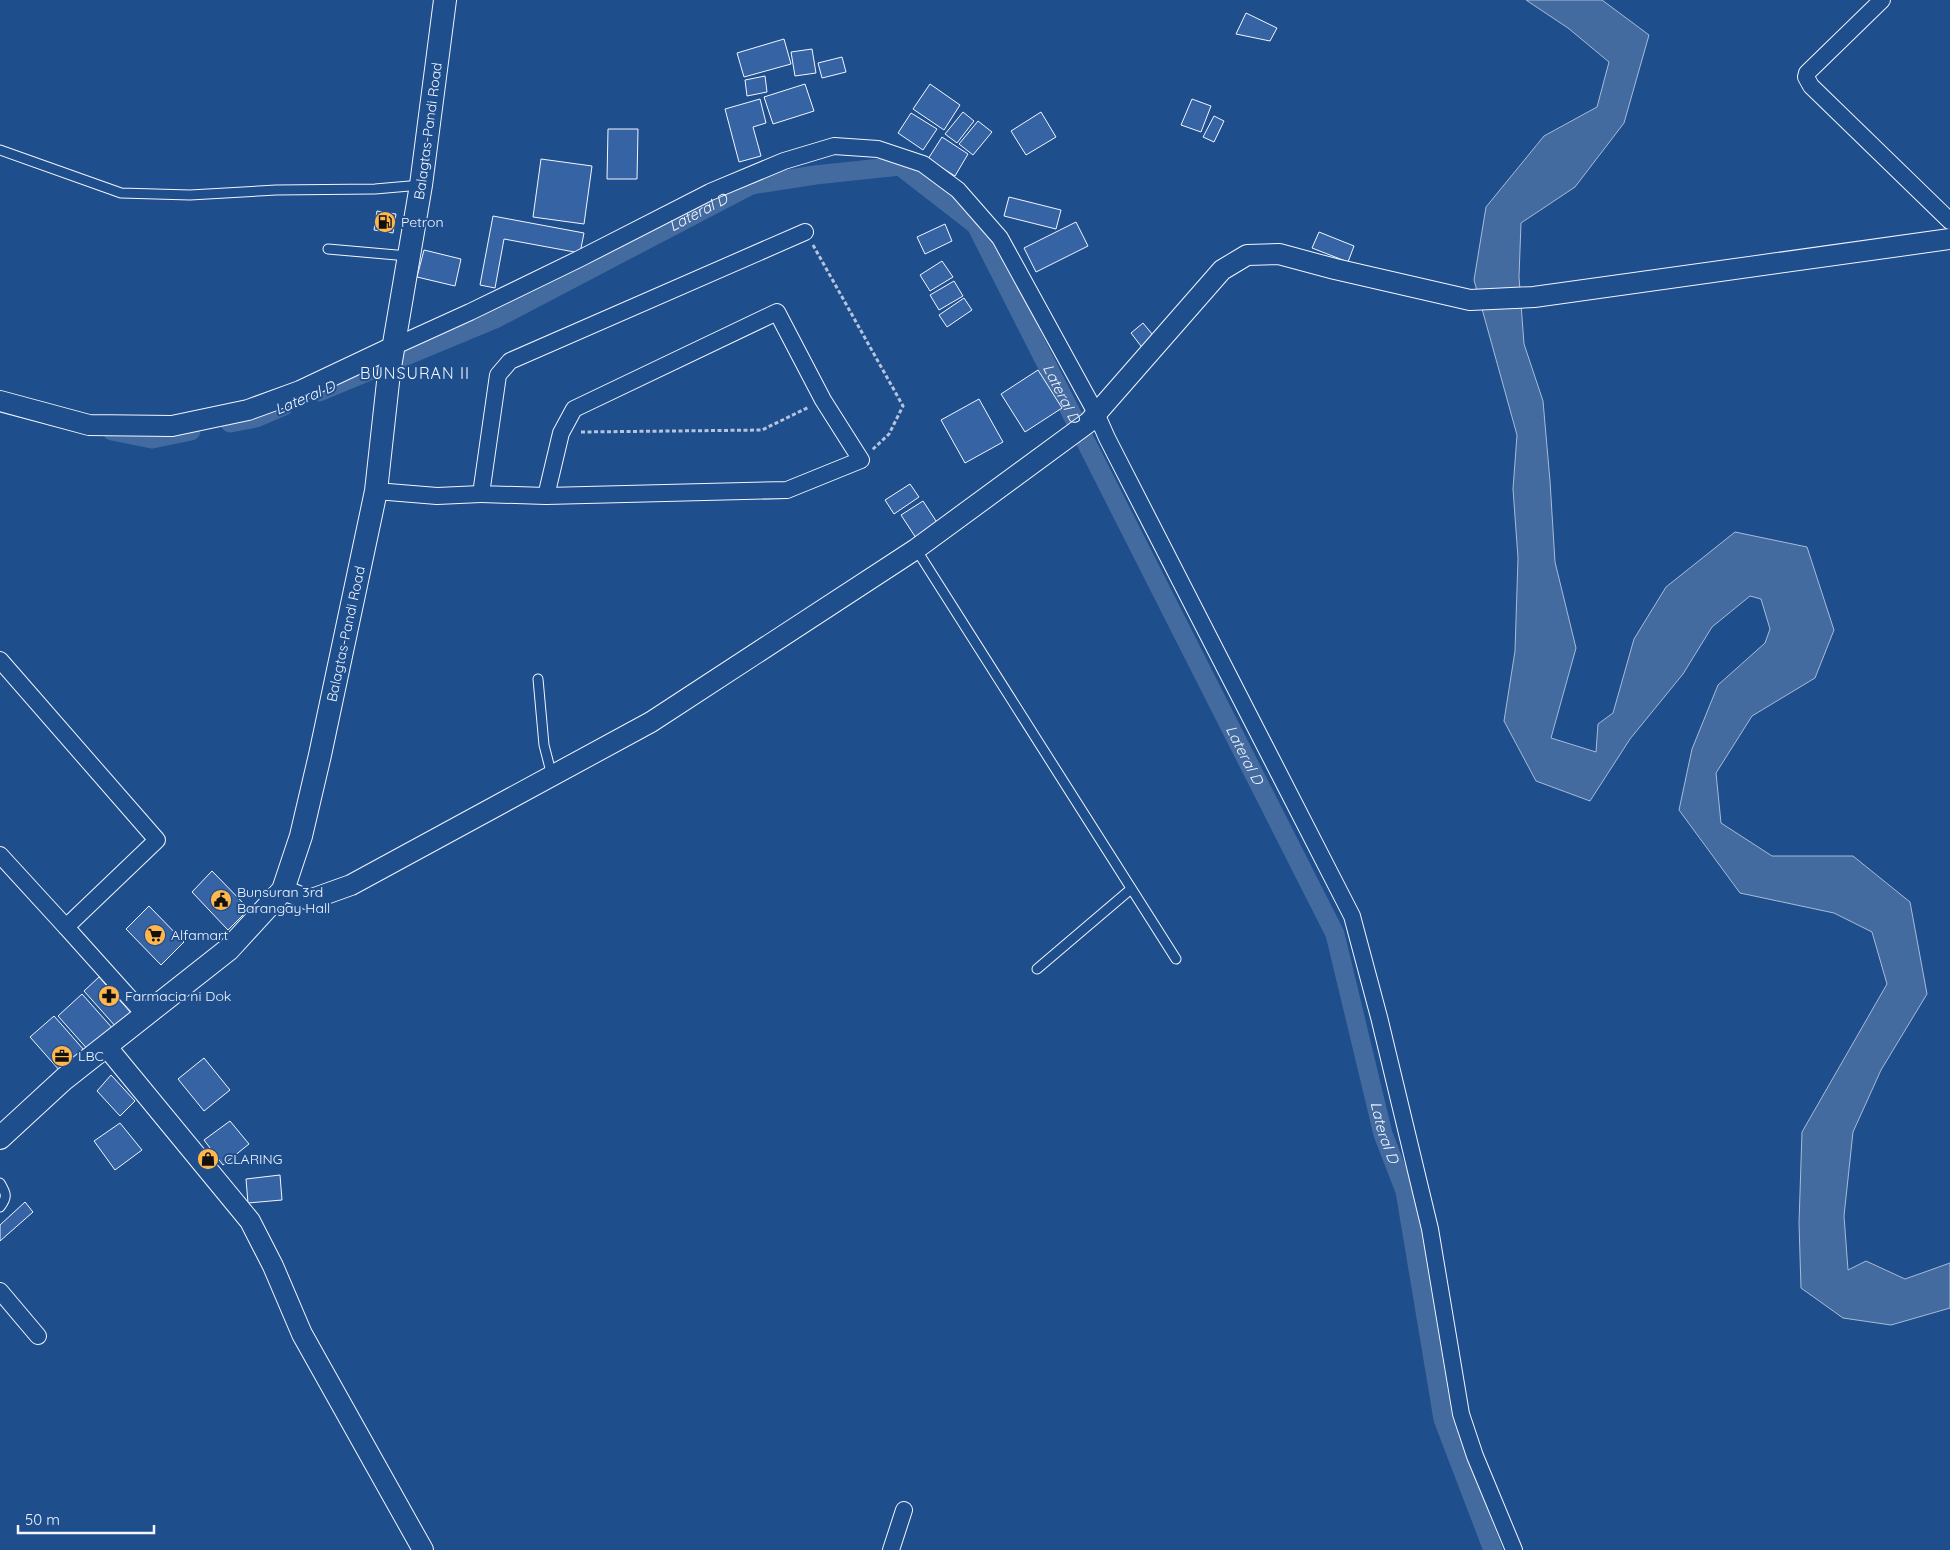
<svg xmlns="http://www.w3.org/2000/svg" width="1950" height="1550" font-family="Quicksand,sans-serif">
<rect width="100%" height="100%" fill="#1f4e8c"/>
<path fill="#446ba0" stroke="#a8bbd7" d="M1526,0h76l47,35 -25,88 -49,64 -54,36 -2,54 5,67 19,57 7,80 5,81 21,86 -25,90 45,14 2,-28 15,-11 21,-74 32,-52 69,-55 72,15 27,83 -19,48 -63,38 -36,57 5,50 51,33h81l57,46 17,92 -46,76 -28,62 -9,84 4,54 18,-9 39,18 45,-16v45l-59,17 -48,-7 -42,-30 -2,-65 3,-91 85,-148 -15,-52 -38,-19 -94,-20 -61,-83 13,-61 26,-64 47,-42 5,-14 -9,-30 -11,-3 -38,31 -29,47 -53,65 -40,62 -54,-20 -32,-60 11,-70 3,-93 -5,-69 4,-54 -43,-155 12,-73 58,-71 53,-29 12,-45 -41,-34z"/>
<g fill="none" stroke-linecap="round" stroke-linejoin="round">
<g stroke="#446ba0" stroke-width="19">
<path id="s1" d="M319,392l176,-73 256,-134 64,-10 85,-9 76,59 359,709 48,200 22,57 38,228 50,131"/>
<path d="M230,423l26,-5 28,-12"/>
<path d="M112,431l40,8 39,-8"/>
</g>
</g>
<g fill="#3563a3" stroke="#f2f6ff">
<path d="M1246,13l31,15 -7,13 -34,-7z"/>
<path d="M784,39l7,25 -47,13 -7,-24z"/>
<path d="M812,49l4,24 -21,3 -4,-24z"/>
<path d="M842,57l4,15 -24,6 -4,-15z"/>
<path d="M765,76l2,16 -20,4 -2,-16z"/>
<path d="M805,84l9,27 -41,13 -9,-27z"/>
<path d="M930,84l30,21 -16,25 -31,-21z"/>
<path d="M760,99l6,24 -13,4 8,29 -22,6 -14,-53z"/>
<path d="M1192,99l19,7 -10,26 -20,-7z"/>
<path d="M963,112l11,9 -17,22 -12,-9z"/>
<path d="M1041,112l15,25 -30,18 -15,-24z"/>
<path d="M911,113l26,16 -14,21 -25,-17z"/>
<path d="M1214,116l10,5 -10,21 -11,-5z"/>
<path d="M978,121l14,11 -19,23 -14,-11z"/>
<path d="M608,129h30l-1,50h-30z"/>
<path d="M942,137l26,17 -13,22 -27,-17z"/>
<path d="M541,159l51,7 -8,58 -51,-7z"/>
<path d="M1009,197l52,13 -5,19 -52,-13z"/>
<path d="M377,211l19,3 -3,19 -19,-3z"/>
<path d="M493,216l91,17 -4,20 -76,-14 -9,49 -15,-3z"/>
<path d="M1076,222l12,24 -52,26 -12,-24z"/>
<path d="M945,224l7,17 -27,13 -8,-17z"/>
<path d="M1319,232l35,14 -6,16 -36,-14z"/>
<path d="M424,250l37,9 -6,27 -38,-9z"/>
<path d="M942,261l11,16 -23,14 -10,-16z"/>
<path d="M954,281l9,15 -24,14 -9,-15z"/>
<path d="M964,298l8,12 -25,17 -8,-12z"/>
<path d="M1143,323l14,17 -13,10 -13,-17z"/>
<path d="M1038,370l24,38 -37,24 -24,-38z"/>
<path d="M979,399l24,43 -38,21 -24,-43z"/>
<path d="M910,484l9,13 -25,17 -9,-14z"/>
<path d="M923,501l15,23 -22,14 -15,-23z"/>
<path d="M212,871l37,38 -21,21 -36,-38z"/>
<path d="M149,906l35,36 -23,23 -35,-36z"/>
<path d="M99,977l33,37 -15,14 -33,-37z"/>
<path d="M82,994l32,36 -24,22 -32,-36z"/>
<path d="M54,1016l30,34 -24,21 -30,-34z"/>
<path d="M204,1058l26,32 -26,21 -26,-32z"/>
<path d="M111,1075l24,26 -15,15 -23,-25z"/>
<path d="M230,1121l19,23 -26,21 -19,-25z"/>
<path d="M120,1123l22,27 -27,20 -21,-29z"/>
<path d="M280,1175l2,25 -34,3 -2,-24z"/>
<path d="M25,1202l8,10 -33,29v-16z"/>
</g>
<g fill="none" stroke-linecap="round" stroke-linejoin="round">
<g stroke="#f2f6ff" stroke-width="11">
<g id="service">
<path d="M0,150l121,43 69,2 86,-5 99,-1 46,-4"/>
<path d="M328,249l80,7"/>
<path d="M916,549l260,410"/>
<path d="M538,679l6,66 8,31"/>
<path d="M1037,969l94,-80"/>
<path d="M0,1183c6,10 8,14 0,24"/>
</g>
</g>
<g stroke="#f2f6ff" stroke-width="18">
<g id="minor">
<path d="M1882,0l-75,73 -1,4 5,9 139,135"/>
<path d="M393,347l77,-35 109,-53 131,-67 74,-31 50,-15 44,3 45,15 35,26 42,48 96,175 11,25 245,478 27,101 51,212 31,185 14,42 39,94"/>
<path d="M376,491l61,5 44,-2"/>
<path d="M546,496l15,-63 13,-24 203,-97 46,88 38,60 -74,30 -241,6 -65,-2 17,-119 12,-14 295,-129"/>
<path d="M0,660l157,180 -91,87 -66,-72"/>
<path d="M66,927l79,88"/>
<path d="M0,1291l38,45"/>
<path d="M891,1550l13,-40"/>
</g>
</g>
<g stroke="#f2f6ff" stroke-width="22">
<g id="tertiary">
<path d="M0,401l89,24 83,1 76,-16 52,-19 93,-44"/>
<path d="M283,890l26,10 42,-15 300,-163 265,-173 173,-127 133,-152 25,-15 32,-1 56,15 135,31 64,-3 416,-58"/>
<path d="M106,1046l144,175 23,45 29,68 121,216"/>
</g>
</g>
<g stroke="#f2f6ff" stroke-width="24">
<g id="secondary">
<path id="s2" d="M0,1138l64,-59 165,-130 54,-59 18,-54 19,-81 56,-264 13,-118 32,-188 24,-185"/>
</g>
</g>
<g stroke="#b3c4dc" stroke-width="3" stroke-dasharray="4 2.5" stroke-linecap="butt">
<path d="M813,245l90,161 -14,28 -17,16"/>
<path d="M581,432l181,-2 47,-23"/>
</g>
<use href="#service" stroke="#1f4e8c" stroke-width="9"/>
<use href="#minor" stroke="#1f4e8c" stroke-width="16"/>
<use href="#tertiary" stroke="#1f4e8c" stroke-width="20"/>
<use href="#secondary" stroke="#1f4e8c" stroke-width="22"/>
</g>
<defs>
<g id="fuel-disc" transform="scale(1.125)"><circle r="9.5" fill="#ffb74d" stroke="#1f4e8c"/><path d="M-5.5-6h7V0h2V4h1.3V-2.5L3-4.5l.8-.8L6-3V5H2.5V1h-1V6h-7ZM-4.2-4.7v3.2H.2V-4.7Z" fill="#111"/></g>
<g id="civic-disc" transform="scale(1.125)"><circle r="9.5" fill="#ffb74d" stroke="#1f4e8c"/><path d="M-.6-6.5H3V-4.5H.6V-3L4-1V1h2V6H-6V1h2V-1L-.6-3ZM-1.2 2.5V6h2.4V2.5Z" fill="#111"/></g>
<g id="supermarket-disc" transform="scale(1.125)"><circle r="9.5" fill="#ffb74d" stroke="#1f4e8c"/><path d="M-6-5.5h2.5l.6 2H6L4.5 2H-2.5L-4.4-4H-6ZM-1.5 3.2a1.3 1.3 0 1 0 .1 0ZM3 3.2a1.3 1.3 0 1 0 .1 0Z" fill="#111"/></g>
<g id="pharmacy-disc" transform="scale(1.125)"><circle r="9.5" fill="#ffb74d" stroke="#1f4e8c"/><path d="M-2-6h4v4h4v4h-4v4h-4v-4h-4v-4h4Z" fill="#111"/></g>
<g id="office-disc" transform="scale(1.125)"><circle r="9.5" fill="#ffb74d" stroke="#1f4e8c"/><path d="M-6-3h4V-5.5h4V-3h4V5H-6ZM-1-4.5V-3h2v-1.5ZM-6 0V1H6V0Z" fill="#111"/></g>
<g id="shop-disc" transform="scale(1.125)"><circle r="9.5" fill="#ffb74d" stroke="#1f4e8c"/><path d="M-5-2.5h2.3a2.7 3.5 0 0 1 5.4 0H5L5.5 6h-11ZM-1.5-2.5h3a1.5 2.3 0 0 0-3 0Z" fill="#111"/></g>
</defs>
<g fill-rule="evenodd">
<use href="#fuel-disc" x="385" y="222"/>
<use href="#civic-disc" x="221" y="900"/>
<use href="#supermarket-disc" x="155" y="935"/>
<use href="#pharmacy-disc" x="109" y="996"/>
<use href="#office-disc" x="62" y="1056"/>
<use href="#shop-disc" x="208" y="1159"/>
</g>
<g text-anchor="middle" stroke-width="4" stroke-linejoin="round" paint-order="stroke">
<g font-size="14" fill="#f2f6ff" stroke="#1f4e8c">
<text dy="5" stroke="none"><textPath href="#s2" startOffset="1151">Balagtas-Pandi Road</textPath></text>
<text dy="5" stroke="none"><textPath href="#s2" startOffset="641">Balagtas-Pandi Road</textPath></text>
</g>
<g font-size="14" fill="#f2f6ff" stroke="#1f4e8c" text-anchor="start">
<text x="401" y="227">Petron</text>
<text x="237" y="897">Bunsuran 3rd<tspan x="237" dy="16">Barangay Hall</tspan></text>
<text x="171" y="940">Alfamart</text>
<text x="125" y="1001">Farmacia ni Dok</text>
<text x="78" y="1061">LBC</text>
<text x="224" y="1164">CLARING</text>
</g>
<g font-size="15" font-style="italic" fill="#f2f6ff" stroke="#1f4e8c">
<text dy="5" stroke="none"><textPath href="#s1" startOffset="420">Lateral D</textPath></text>
<text dy="5" stroke="none"><textPath href="#s1" startOffset="915">Lateral D</textPath></text>
<text transform="translate(305 398) rotate(-23)" y="5">Lateral D</text>
<text dy="5" stroke="none"><textPath href="#s1" startOffset="1320">Lateral D</textPath></text>
<text dy="5" stroke="none"><textPath href="#s1" startOffset="1725">Lateral D</textPath></text>
</g>
<g font-size="16" letter-spacing="1" fill="#f2f6ff" stroke="#1f4e8c">
<text x="415" y="379">BUNSURAN II</text>
</g>
</g>
<path d="M18 1525v8h136v-8" fill="none" stroke="#f2f6ff" stroke-width="2.5"/>
<text x="25" y="1525" font-size="15" fill="#f2f6ff" stroke="#1f4e8c" stroke-width="4" paint-order="stroke">50 m</text>
</svg>
